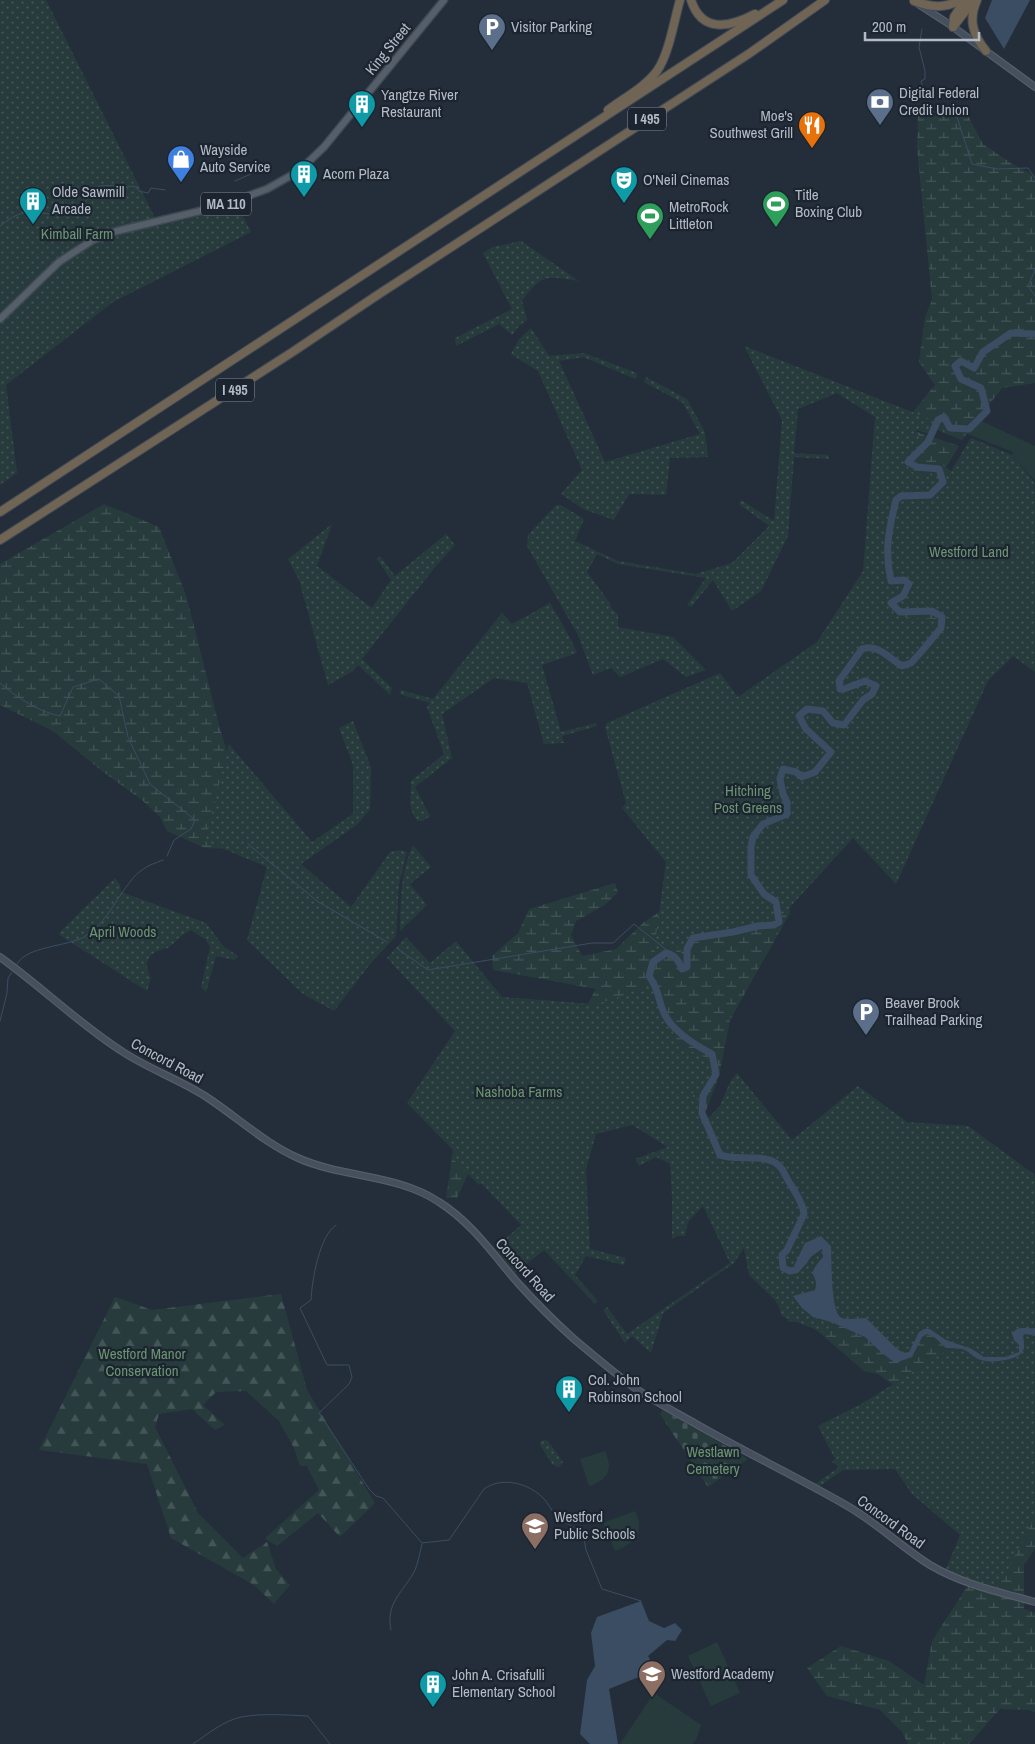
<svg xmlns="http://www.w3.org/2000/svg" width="1035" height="1744" font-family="'Archivo Narrow',sans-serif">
<defs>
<pattern id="forest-firs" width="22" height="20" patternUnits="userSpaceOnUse" patternTransform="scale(1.25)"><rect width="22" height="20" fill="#273b3c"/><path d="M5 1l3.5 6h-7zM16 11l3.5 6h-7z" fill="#445557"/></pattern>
<pattern id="wetland-marsh" width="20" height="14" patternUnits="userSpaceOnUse" patternTransform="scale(1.25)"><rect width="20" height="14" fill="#273b3c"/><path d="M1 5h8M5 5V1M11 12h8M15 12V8" fill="none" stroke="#445557"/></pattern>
<pattern id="cemetery-stones" width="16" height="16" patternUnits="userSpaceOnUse" patternTransform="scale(1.25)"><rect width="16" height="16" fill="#273b3c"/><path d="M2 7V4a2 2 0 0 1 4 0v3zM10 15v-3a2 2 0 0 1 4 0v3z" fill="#445557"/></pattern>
<pattern id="park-dots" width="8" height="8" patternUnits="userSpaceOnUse" patternTransform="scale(1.25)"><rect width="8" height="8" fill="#273b3c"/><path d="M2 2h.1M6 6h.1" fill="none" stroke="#445557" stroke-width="1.8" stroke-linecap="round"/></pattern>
</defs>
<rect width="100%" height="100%" fill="#242e3a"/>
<g fill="#273b3c">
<path d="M977,419l58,27v35l-23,-26 1,-3 -53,-21z"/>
<path d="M605,1451c8,18 4,28 -16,35l-9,-27z"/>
<path d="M635,1511c10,20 0,33 -20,40l-12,-28z"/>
<path d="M717,1642l23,51 -29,13 -23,-50z"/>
<path d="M654,1693l47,32 -5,15 -4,4h-72z"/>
</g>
<path fill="url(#forest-firs)" d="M281,1294l26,96 68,113 -35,34 -22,-24 -41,33 -12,-8 54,-48 -12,-24h-7l-6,-18 -15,-27 -33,-30 -30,1 -13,13 22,20 -10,5 -23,-21 -33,5 -4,13 43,86 45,45 24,-16 9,27 14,16 -16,19 -20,-19 -83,-47 -24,-74 -108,-14 76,-153 37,13z"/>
<g fill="url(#wetland-marsh)">
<path d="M967,114l16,30 31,21 21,11v207l-33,5 -40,52 -54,-22 27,-33 -16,-23 6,-45 7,-17 -15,-152 1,-32z"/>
<path d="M908,429l51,17 -14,23 2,193 -159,212 2,39 -60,107 -11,56 -15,40 8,13 323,183v237l-11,16v44l11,4v99l-7,-2 -28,-1 -30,34 -3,1h-59l-6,-12 -22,-22 -53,-14 -20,-28 34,-22 48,15 35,24 8,-44 56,-87 -40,-131 -70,-49 -14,-3 -57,-49h-18l-15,-24 -83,-189 -217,52 -17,37h-11l9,-62 124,-116 17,-31 -103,-19 -1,-14 26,-23 11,-24 86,-26 3,9 -13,13 -29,16 -5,14 11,21 34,-7 28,-27 26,-17 178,-247z"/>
<path d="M104,504l55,23 27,68 33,130 15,50 -2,74 -27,-1 -38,-17 -7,-14 -17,-16 -41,-30 -49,-40 -53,-26v-141z"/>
</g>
<path fill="url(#cemetery-stones)" d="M663,1410l85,49 -40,28 -48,-73z"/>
<g fill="url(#park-dots)" fill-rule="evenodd">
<path d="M0,0h46l113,226 79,-19 13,25 -138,70 -107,83 11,88 -17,12z"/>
<path d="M521,241l58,40c-32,-5 -37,-8 -57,20l5,19 -8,6 -7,9 -13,-11 -43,22 -1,-8 57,-29 -29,-56 10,-6z"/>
<path d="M531,328l18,28 35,-3 53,20 -1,6 -53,-22 -24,4 46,101 95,-28 -17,-31 -39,-21 2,-5 41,22 18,33 3,25 -38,1 -4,37 -37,-1 -15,26 -31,-11 -22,-15 21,-24 -44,-99 -27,-17 8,-15z"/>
<path d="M744,346l191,75 -7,13 -10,-4 -2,1 5,8 -1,6 -15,16c4,11 10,13 20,17l13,-5 2,2 -5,15 -5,2 -7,-3 -26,5 29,4 8,-4 7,-17 1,-12 9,6 20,-33 41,17 23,28v189l-22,-16 -25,25 -92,203 -43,-46 -72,79 -3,8 -35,3 -12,5h-32c-8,13 -6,16 -11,30l-5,-1 -3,-14 -13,-4 -3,2 -7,14 -3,-11 12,-87 -44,-54 4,-5 -21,-76 2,-4 113,-50 18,24 79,-55 46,-71 12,-154 -38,-24 -39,16 -4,44 34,2 1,4 -35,-2 -6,79 -27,55 -29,20 -19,-31 -22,27 -4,-2 19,-27 -88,-14 -21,-10 -10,18 23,31 2,6 6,5v13l55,10 33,33 -20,7 -23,-18 -43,18 -9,-9 -18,7 -15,-40 -51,-89 1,-11 28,-30h5l23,14 -9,22 43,20 78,13 36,-11 37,-37 -30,-22 2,-4 33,21 8,-101zM933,609l5,4 2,9 -6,13 -5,5 8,-13 -1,-8 -34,-2 -9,-5 -1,-2 13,2z"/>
<path d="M332,524l-15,42 55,42 19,-28 -14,-21 3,-3 15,20 51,-42 9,11 -19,21 -74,93 30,29 -2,7 -32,-30 -5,6 -25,14 -29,-105 -11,-21z"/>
<path d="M550,603l18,31 9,19 -35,12 19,67 35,-9 1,3 -35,10 2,7 -20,1 -17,-61 -33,-5 -52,36 10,44 -37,29 15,29 -7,5h-5c-11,-11 -7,-26 -7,-40l33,-27 -17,-47 3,-4 -31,-9 2,-4 32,9 69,-86 10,11z"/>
<path d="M353,721l18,46 -1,42 -12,15 -57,40 50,43 39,-55 10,-2 7,2 -8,32 -3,52 -25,27 -37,48 -31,-17 -56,-54 20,-73 -62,-26 24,-97 83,98 41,-28v-49l-14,-37z"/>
<path d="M413,845l18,22 -21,17 17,21 -27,26c1,-30 0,-59 13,-86z"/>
<path d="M115,878l5,7 1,7 85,31 18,24 14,9 -4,4 -18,-4 -10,36 -5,-5 9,-40 -4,-7 -15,-10c-9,4 -14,11 -22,17 -4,3 -3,1 -8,3 -15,4 -17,16 -10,28l-4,13 -89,-57z"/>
<path d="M406,937l24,26 26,-22 46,56 92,7c20,-3 37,-13 56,-19 10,6 8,21 9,32l12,9 4,14 8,8 31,13c3,9 -3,21 -9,29l-10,1 -3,3 1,3 5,1 1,6 -2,8 6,11 17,-17 10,-24 7,-9 55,67 66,-54 49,36 61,4 67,49v342l-37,71 -32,-10 -20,-9 14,-34 -48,-41 -17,-25 -52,1 -23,16 -5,-2 24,-17 -7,-5 3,-3 -17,-33 45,-23 88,-55 -17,-15 -13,1 -10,19 -10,2 -59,-35 -20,12 -40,-16 -5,-14 -28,-27 -5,-27 -10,15 -71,50 -12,40 -19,-17 -7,7 -22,-33 4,-3 20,27 103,-71 -27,-57 -15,16 -3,14h-8l-5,3v-42l-2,-33 -14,-7 -17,9 -4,-7 33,-12 -36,-22 -36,9 -10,35 4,80 36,9 -2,7 -38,-9 -11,19 23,26 -3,3 -51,-54 -29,23 -20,-25 26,-23 -40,-42 -2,2 -28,-28 4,-5 -48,-49 48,-72 -68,-73z"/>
<path d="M544,1440l4,1 13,18 2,3 -4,5 -6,-2 -13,-20 1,-4z"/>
</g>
<g fill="#3a4d62">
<path d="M992,0h38l-26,49 -19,-31z"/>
<path d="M821,1236l10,10c1,13 -1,68 11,72 6,2 17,0 24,0l29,29 8,6 6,-1 10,-20 5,-3h6l16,11 26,9 12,8h21l14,-5v-7l-5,-5 -2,-6c6,-9 13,-5 23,-6v8l-10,-2 -2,2c1,5 2,11 0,15 -5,10 -36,13 -45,8 -6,-3 -9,-8 -16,-10 -5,-1 -11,-1 -16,-1l-12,-11 -7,-3 -5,3 -10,20 -17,6 -14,-11 -16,-15 -34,-15 -18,-5 -11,-9 -9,-12 22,-6c5,-17 -12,-11 8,-33l-1,-8 -10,7 -11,13 -7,-3 11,-23z"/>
<path d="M641,1601l8,20 15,7 11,-5 7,7 -7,11 -8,-1 -19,16 8,14 -47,19 9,55h-28l-10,-10 7,-54 8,-14 -4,-33 6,-16z"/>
</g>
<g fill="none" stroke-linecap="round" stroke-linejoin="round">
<g stroke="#3a4d62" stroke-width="1">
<path d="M922,29l-3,18 6,24v8l-4,2 2,7 5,6"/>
<path d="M930,110l10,5 17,2 15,47 25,5 31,-1 7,10"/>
<path d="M235,181l23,-10 8,-7h2"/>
<path d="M129,186l7,1 3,4 9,2 3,-5 14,2"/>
<path d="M0,226c6,-4 13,-10 20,-12 17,-6 37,6 54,-3 10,-5 17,-17 25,-25l21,-1"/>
<path d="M1035,270l-7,16 7,10"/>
<path d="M0,683c16,14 39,29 60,33l13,-29 26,-8 20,17 9,41 22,47 45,36 -4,9 -17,11 -7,16"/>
<path d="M248,844l69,57 70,41"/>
<path d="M398,949l30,21 164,-27h21l21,-19 39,31"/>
<path d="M17,964c10,-18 48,-17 67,-27 18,-10 30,-33 42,-50 5,-6 9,-13 16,-17 6,-5 14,-7 21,-10"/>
<path d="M0,1021l7,-28 1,-15 4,-6"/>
<path d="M336,1225c-17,11 -24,56 -25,75l-11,8 27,57h22l3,12 -3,7 -30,29 50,76 7,7 7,2 39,45 27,-3 35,-51c18,-13 46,-6 61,11 4,5 7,11 11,16 7,7 19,11 27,16l3,18 16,39 39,12"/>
<path d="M391,1630c-6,-28 13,-38 24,-60 3,-7 5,-18 7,-26"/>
<path d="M193,1744c15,-10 30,-23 48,-27 22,-4 46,-2 67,-1l22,28"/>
</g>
<path stroke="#3a4d62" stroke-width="7" d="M804,1261l-8,9 -6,1 -7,-3 -1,-13 5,-5 17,-36c-1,-11 -8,-20 -13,-29 -4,-5 -6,-12 -10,-17 -12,-17 -44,-6 -61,-13l-18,-42 1,-17 13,-22 -4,-20c-17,-9 -40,-23 -48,-41 -7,-15 -4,-22 -15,-37l4,-14 13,-9c9,2 12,7 16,16l5,-2v-18l6,-11 40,-6 25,-6 16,-1 5,-3 -3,-20 -12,-8 -13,-19v-28l2,-10 10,-13 24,-10v-12l-4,-8 -3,-15 3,-10 13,3 6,5 13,-5 16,-20 -25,-23 -7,-13 8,-7 16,2 10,12 11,2 19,-25 9,-6 4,-8 -11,-5 -21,8h-4l-1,-8 23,-32c15,-6 28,10 40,17l9,-3 10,-11 20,-24 1,-11 -10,-6 -32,1 -9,-9 12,-7 6,-12 -5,-4 -13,1c-7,-31 -2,-52 5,-81l5,-4 29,-1 13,-13 -4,-13 -22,-2 -9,-5 20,-20 10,-22 6,-3 6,11 19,1 18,-18 -6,-23 -20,-9 -6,-13 6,-5 13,7 9,-16 28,-19 24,1"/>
<g stroke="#555e68" stroke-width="8">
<g id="secondary">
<path d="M918,4l31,20 86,63"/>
<path d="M0,957c42,30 79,67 123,95 26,17 55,27 82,44 31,20 59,47 93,62 45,20 99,16 141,44 32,20 54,52 78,80 18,20 37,39 57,57 19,16 38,32 58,47 20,14 43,26 64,38 49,28 99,52 148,80 31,17 56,42 86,61 32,19 69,27 105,37"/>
</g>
</g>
<g stroke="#404953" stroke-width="9">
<path id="primary" d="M0,319l59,-57 34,-22 24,-9 104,-25 46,-17 32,-18 25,-24 120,-147"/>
</g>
<g stroke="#424b55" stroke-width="10">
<g id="motorway">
<path d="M691,0c11,34 39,27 64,14"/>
<path d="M977,0c-9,20 -4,35 9,51"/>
<path d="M914,1c16,6 31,8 46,-1"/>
<path d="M953,27l20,-26"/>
<path d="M953,27l1,-10 11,-17"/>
<path d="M608,110c16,-12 37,-23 49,-39 12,-17 17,-50 23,-71"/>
<path d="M0,512l783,-512"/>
<path d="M0,540l294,-189 85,-57 371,-241 75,-53"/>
</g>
</g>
<use href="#secondary" stroke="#454f5d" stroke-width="5.5"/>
<use href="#primary" stroke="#555f6a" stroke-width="6"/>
<use href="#motorway" stroke="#706455" stroke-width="8"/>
</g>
<defs>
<g id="parking-pin" transform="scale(1.4375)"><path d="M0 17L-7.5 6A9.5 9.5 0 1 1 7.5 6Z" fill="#5c6f8a" stroke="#1c252f"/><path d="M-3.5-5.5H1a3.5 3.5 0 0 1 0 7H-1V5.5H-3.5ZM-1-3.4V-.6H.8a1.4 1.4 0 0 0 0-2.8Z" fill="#fff"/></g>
<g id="bank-pin" transform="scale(1.4375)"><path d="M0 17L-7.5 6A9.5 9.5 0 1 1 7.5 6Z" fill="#5c6f8a" stroke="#1c252f"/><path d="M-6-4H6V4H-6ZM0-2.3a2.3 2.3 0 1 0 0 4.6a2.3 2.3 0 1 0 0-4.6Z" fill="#fff"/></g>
<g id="building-pin" transform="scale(1.4375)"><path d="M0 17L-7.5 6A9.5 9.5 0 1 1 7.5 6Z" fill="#0f9aa8" stroke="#1c252f"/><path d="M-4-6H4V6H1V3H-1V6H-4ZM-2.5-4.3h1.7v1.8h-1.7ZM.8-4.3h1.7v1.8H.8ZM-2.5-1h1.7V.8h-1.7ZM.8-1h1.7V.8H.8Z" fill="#fff"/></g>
<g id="restaurant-pin" transform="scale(1.4375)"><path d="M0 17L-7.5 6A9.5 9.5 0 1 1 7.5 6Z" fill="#e8710a" stroke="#1c252f"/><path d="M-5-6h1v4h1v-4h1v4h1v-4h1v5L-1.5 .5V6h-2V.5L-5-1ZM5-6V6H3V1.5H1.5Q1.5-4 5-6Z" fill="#fff"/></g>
<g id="shop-pin" transform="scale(1.4375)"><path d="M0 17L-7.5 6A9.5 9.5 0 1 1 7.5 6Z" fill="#3f7fe0" stroke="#1c252f"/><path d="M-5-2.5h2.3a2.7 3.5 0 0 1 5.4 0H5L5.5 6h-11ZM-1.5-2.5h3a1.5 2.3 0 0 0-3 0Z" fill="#fff"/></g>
<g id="theatre-pin" transform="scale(1.4375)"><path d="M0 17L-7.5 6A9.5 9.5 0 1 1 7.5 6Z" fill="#0f9aa8" stroke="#1c252f"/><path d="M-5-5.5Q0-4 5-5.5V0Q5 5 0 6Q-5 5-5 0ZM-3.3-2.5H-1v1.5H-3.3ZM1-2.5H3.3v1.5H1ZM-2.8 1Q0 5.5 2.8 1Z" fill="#fff"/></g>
<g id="stadium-pin" transform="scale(1.4375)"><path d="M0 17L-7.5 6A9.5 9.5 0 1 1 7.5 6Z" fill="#2e9e5b" stroke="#1c252f"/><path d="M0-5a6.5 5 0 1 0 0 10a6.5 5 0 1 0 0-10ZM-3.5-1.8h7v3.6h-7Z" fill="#fff"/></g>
<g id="school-pin" transform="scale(1.4375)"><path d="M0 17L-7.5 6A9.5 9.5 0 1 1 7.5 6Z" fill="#8d6e63" stroke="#1c252f"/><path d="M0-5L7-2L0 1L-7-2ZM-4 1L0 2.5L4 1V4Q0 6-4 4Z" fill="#fff"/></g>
</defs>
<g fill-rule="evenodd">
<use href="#parking-pin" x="492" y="27"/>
<use href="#bank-pin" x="880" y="102"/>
<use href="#building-pin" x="362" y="104"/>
<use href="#restaurant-pin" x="812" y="125"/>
<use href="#shop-pin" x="181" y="159"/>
<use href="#building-pin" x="304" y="174"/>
<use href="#theatre-pin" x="624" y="180"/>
<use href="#building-pin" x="33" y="201"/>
<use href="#stadium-pin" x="776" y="204"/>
<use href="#stadium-pin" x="650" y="216"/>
<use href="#parking-pin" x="866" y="1012"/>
<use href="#building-pin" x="569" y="1389"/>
<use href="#school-pin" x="535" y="1526"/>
<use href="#school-pin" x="652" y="1674"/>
<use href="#building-pin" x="433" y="1684"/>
</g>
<g text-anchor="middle" stroke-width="4.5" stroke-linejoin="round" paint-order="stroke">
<g fill="#1c252f" stroke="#858e99" stroke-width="1">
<rect x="628" y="107.5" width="38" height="23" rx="4"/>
<rect x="201" y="192.5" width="50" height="23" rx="4"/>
<rect x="216" y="378.5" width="38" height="23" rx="4"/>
</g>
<g font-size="14" font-weight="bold" fill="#b2bbc6">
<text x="647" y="124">I 495</text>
<text x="226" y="209">MA 110</text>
<text x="235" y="395">I 495</text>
</g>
<g font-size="15" fill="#b2bbc6" stroke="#1c252f" text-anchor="start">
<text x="511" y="32">Visitor Parking</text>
<text x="899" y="98">Digital Federal<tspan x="899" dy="17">Credit Union</tspan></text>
<text x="381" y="100">Yangtze River<tspan x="381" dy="17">Restaurant</tspan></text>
<text x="793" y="121" text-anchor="end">Moe's<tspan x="793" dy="17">Southwest Grill</tspan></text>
<text x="200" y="155">Wayside<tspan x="200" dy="17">Auto Service</tspan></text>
<text x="323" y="179">Acorn Plaza</text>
<text x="643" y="185">O'Neil Cinemas</text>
<text x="52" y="197">Olde Sawmill<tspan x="52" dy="17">Arcade</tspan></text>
<text x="795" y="200">Title<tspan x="795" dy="17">Boxing Club</tspan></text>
<text x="669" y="212">MetroRock<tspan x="669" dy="17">Littleton</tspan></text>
<text x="885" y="1008">Beaver Brook<tspan x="885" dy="17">Trailhead Parking</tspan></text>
<text x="588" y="1385">Col. John<tspan x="588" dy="17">Robinson School</tspan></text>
<text x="554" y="1522">Westford<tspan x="554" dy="17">Public Schools</tspan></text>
<text x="671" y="1679">Westford Academy</text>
<text x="452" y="1680">John A. Crisafulli<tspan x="452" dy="17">Elementary School</tspan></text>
</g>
<g font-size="15" fill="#b2bbc6" stroke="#1c252f">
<text transform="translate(388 49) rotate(-51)" y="5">King Street</text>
<text transform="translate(167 1061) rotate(28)" y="5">Concord Road</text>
<text transform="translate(525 1270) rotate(48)" y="5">Concord Road</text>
<text transform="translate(891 1522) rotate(36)" y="5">Concord Road</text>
</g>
<g font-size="15" fill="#6b9572" stroke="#1c252f">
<text x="77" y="239">Kimball Farm</text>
<text x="969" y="557">Westford Land</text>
<text x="748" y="796">Hitching<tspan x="748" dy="17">Post Greens</tspan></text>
<text x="123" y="937">April Woods</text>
<text x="519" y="1097">Nashoba Farms</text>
<text x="142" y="1359">Westford Manor<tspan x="142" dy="17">Conservation</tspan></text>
<text x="713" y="1457">Westlawn<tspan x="713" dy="17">Cemetery</tspan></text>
</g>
</g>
<path d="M865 32v8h114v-8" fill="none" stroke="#b2bbc6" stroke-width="2.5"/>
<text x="872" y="32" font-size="15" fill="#b2bbc6" stroke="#1c252f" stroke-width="4" paint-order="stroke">200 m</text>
</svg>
